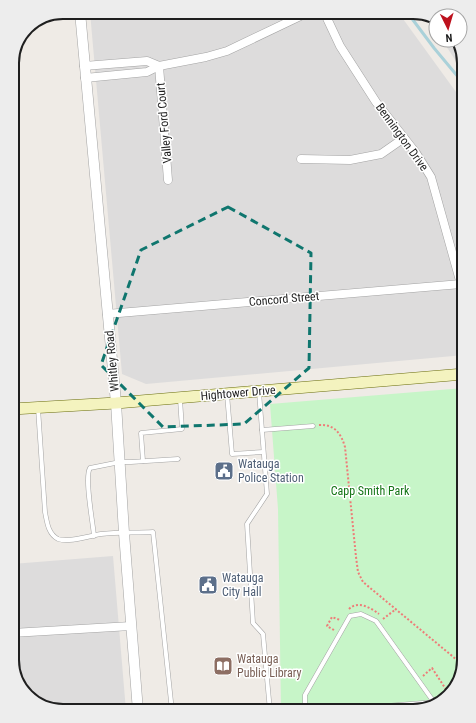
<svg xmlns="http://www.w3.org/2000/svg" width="476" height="723" font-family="'Roboto Condensed',sans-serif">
<rect width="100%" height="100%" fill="#efebe6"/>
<g fill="#dddcdc">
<path d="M90,12h308l66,91v252l-318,29 -24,-10z"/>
<path d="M425,15l11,3v13z"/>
<path d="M442,40h16l6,23v10z"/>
<path d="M113,556l13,155h-66l-25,-8 -16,-18 -7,-25v-96z"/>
</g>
<path fill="#c7f5c8" d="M464,388v272l-7,26 -19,18 -25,7h-132l-3,-202 -8,-105z"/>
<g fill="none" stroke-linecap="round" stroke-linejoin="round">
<path stroke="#aad1d9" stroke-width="3" d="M407,12l27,36 30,36"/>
<g stroke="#a3a3a3" stroke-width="5">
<g id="service">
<path d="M259,392l8,102 -20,30 6,99 10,11 7,77"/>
<path d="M227,394l5,60 31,-2"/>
<path d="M38,408l7,104c2,10 3,22 13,27 11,4 31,-3 43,-5 17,-2 35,-1 52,-2l19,179"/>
<path d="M262,430l51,-4"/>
<path d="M143,461l-2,-28 41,-4 -2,-30"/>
<path d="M94,536c-1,-13 -10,-59 -4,-68l30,-6h11l47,-3"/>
<path d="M305,711v-16l45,-79 11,-2 15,7 60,84"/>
<path d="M324,711l111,-9"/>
</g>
</g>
<g stroke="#a3a3a3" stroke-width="9">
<g id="minor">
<path d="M324,12l16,34 36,56 40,51 15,24 33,118"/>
<path d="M84,66l63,-5 12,5"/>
<path d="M159,66l9,114"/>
<path d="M85,78l62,-6 12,-6 47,-9 21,-6 82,-39"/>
<path d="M301,159l49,1 31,-6 23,-16"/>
<path d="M107,314l354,-30"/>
<path d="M12,633l119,-7"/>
</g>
</g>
<g stroke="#a3a3a3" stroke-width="11">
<path id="tertiary" d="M80,12l36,391 8,130 14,178"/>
</g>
<g stroke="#6a6e0e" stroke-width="12">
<path id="secondary" d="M12,409l104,-6 348,-29"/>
</g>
<g stroke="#ee7c78" stroke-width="2" stroke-dasharray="2 2" stroke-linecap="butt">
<path d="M319,425c15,-1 22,8 26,22l11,110 2,15 5,10 100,83"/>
<path d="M349,609c9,-9 22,-1 30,5"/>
<path d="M383,619l13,-10"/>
<path d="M334,630l-7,-4 5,-9 8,3"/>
<path d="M423,676l9,-8 17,26"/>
</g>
<use href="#service" stroke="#fff" stroke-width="4"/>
<use href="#minor" stroke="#fff" stroke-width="8"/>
<use href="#tertiary" stroke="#fff" stroke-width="10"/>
<use href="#secondary" stroke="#f4f3bf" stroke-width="11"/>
</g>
<path fill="none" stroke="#0f766e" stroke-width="3" stroke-dasharray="8 5" stroke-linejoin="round" d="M228,207l83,46 -2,115 -65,56 -81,3 -62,-62 40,-115z"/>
<defs>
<g id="civic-square" transform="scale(1)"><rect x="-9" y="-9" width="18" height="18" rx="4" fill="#5c6f8a" stroke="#fff"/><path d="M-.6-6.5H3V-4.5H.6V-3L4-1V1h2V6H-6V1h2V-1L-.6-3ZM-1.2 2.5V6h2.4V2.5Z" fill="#fff"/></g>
<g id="library-square" transform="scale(1)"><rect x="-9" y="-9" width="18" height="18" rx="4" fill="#8d6e63" stroke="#fff"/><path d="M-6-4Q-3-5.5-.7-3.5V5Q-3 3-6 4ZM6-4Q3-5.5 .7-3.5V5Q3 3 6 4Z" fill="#fff"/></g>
</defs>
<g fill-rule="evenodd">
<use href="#civic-square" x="224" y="471"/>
<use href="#civic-square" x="208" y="585"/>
<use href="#library-square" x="223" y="666"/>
</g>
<g text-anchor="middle" stroke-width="3" stroke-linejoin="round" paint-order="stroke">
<g font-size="12" fill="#1f1f1f" stroke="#fff">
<text transform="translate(164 123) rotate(-95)" y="4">Valley Ford Court</text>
<text transform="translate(402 137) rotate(54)" y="4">Bennington Drive</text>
<text transform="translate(284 299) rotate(-5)" y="4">Concord Street</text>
<text transform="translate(112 361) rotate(-95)" y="4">Whitley Road</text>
<text transform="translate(238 393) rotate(-5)" y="4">Hightower Drive</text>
</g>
<g font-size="12" fill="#4e5e75" stroke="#fff" text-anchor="start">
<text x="238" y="468">Watauga<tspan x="238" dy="14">Police Station</tspan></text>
<text x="222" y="582">Watauga<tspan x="222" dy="14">City Hall</tspan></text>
</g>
<g font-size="12" fill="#157517" stroke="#fff">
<text x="370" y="495">Capp Smith Park</text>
</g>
<g font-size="12" fill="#785e54" stroke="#fff" text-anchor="start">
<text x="237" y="663">Watauga<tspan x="237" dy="14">Public Library</tspan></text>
</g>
</g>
<path d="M0 0H476V723H0ZM63 19H413A44 44 0 0 1 457 63V660A44 44 0 0 1 413 704H63A44 44 0 0 1 19 660V63A44 44 0 0 1 63 19Z" fill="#ededed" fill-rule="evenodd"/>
<path fill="none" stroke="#1f1f1f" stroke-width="2" d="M63 19H413A44 44 0 0 1 457 63V660A44 44 0 0 1 413 704H63A44 44 0 0 1 19 660V63A44 44 0 0 1 63 19Z"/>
<g transform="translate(448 28) rotate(175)"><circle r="19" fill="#ffffff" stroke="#a5a5a5"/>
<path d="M0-3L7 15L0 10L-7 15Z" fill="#bd111d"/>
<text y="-6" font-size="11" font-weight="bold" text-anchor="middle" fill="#1f1f1f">N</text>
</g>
</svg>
